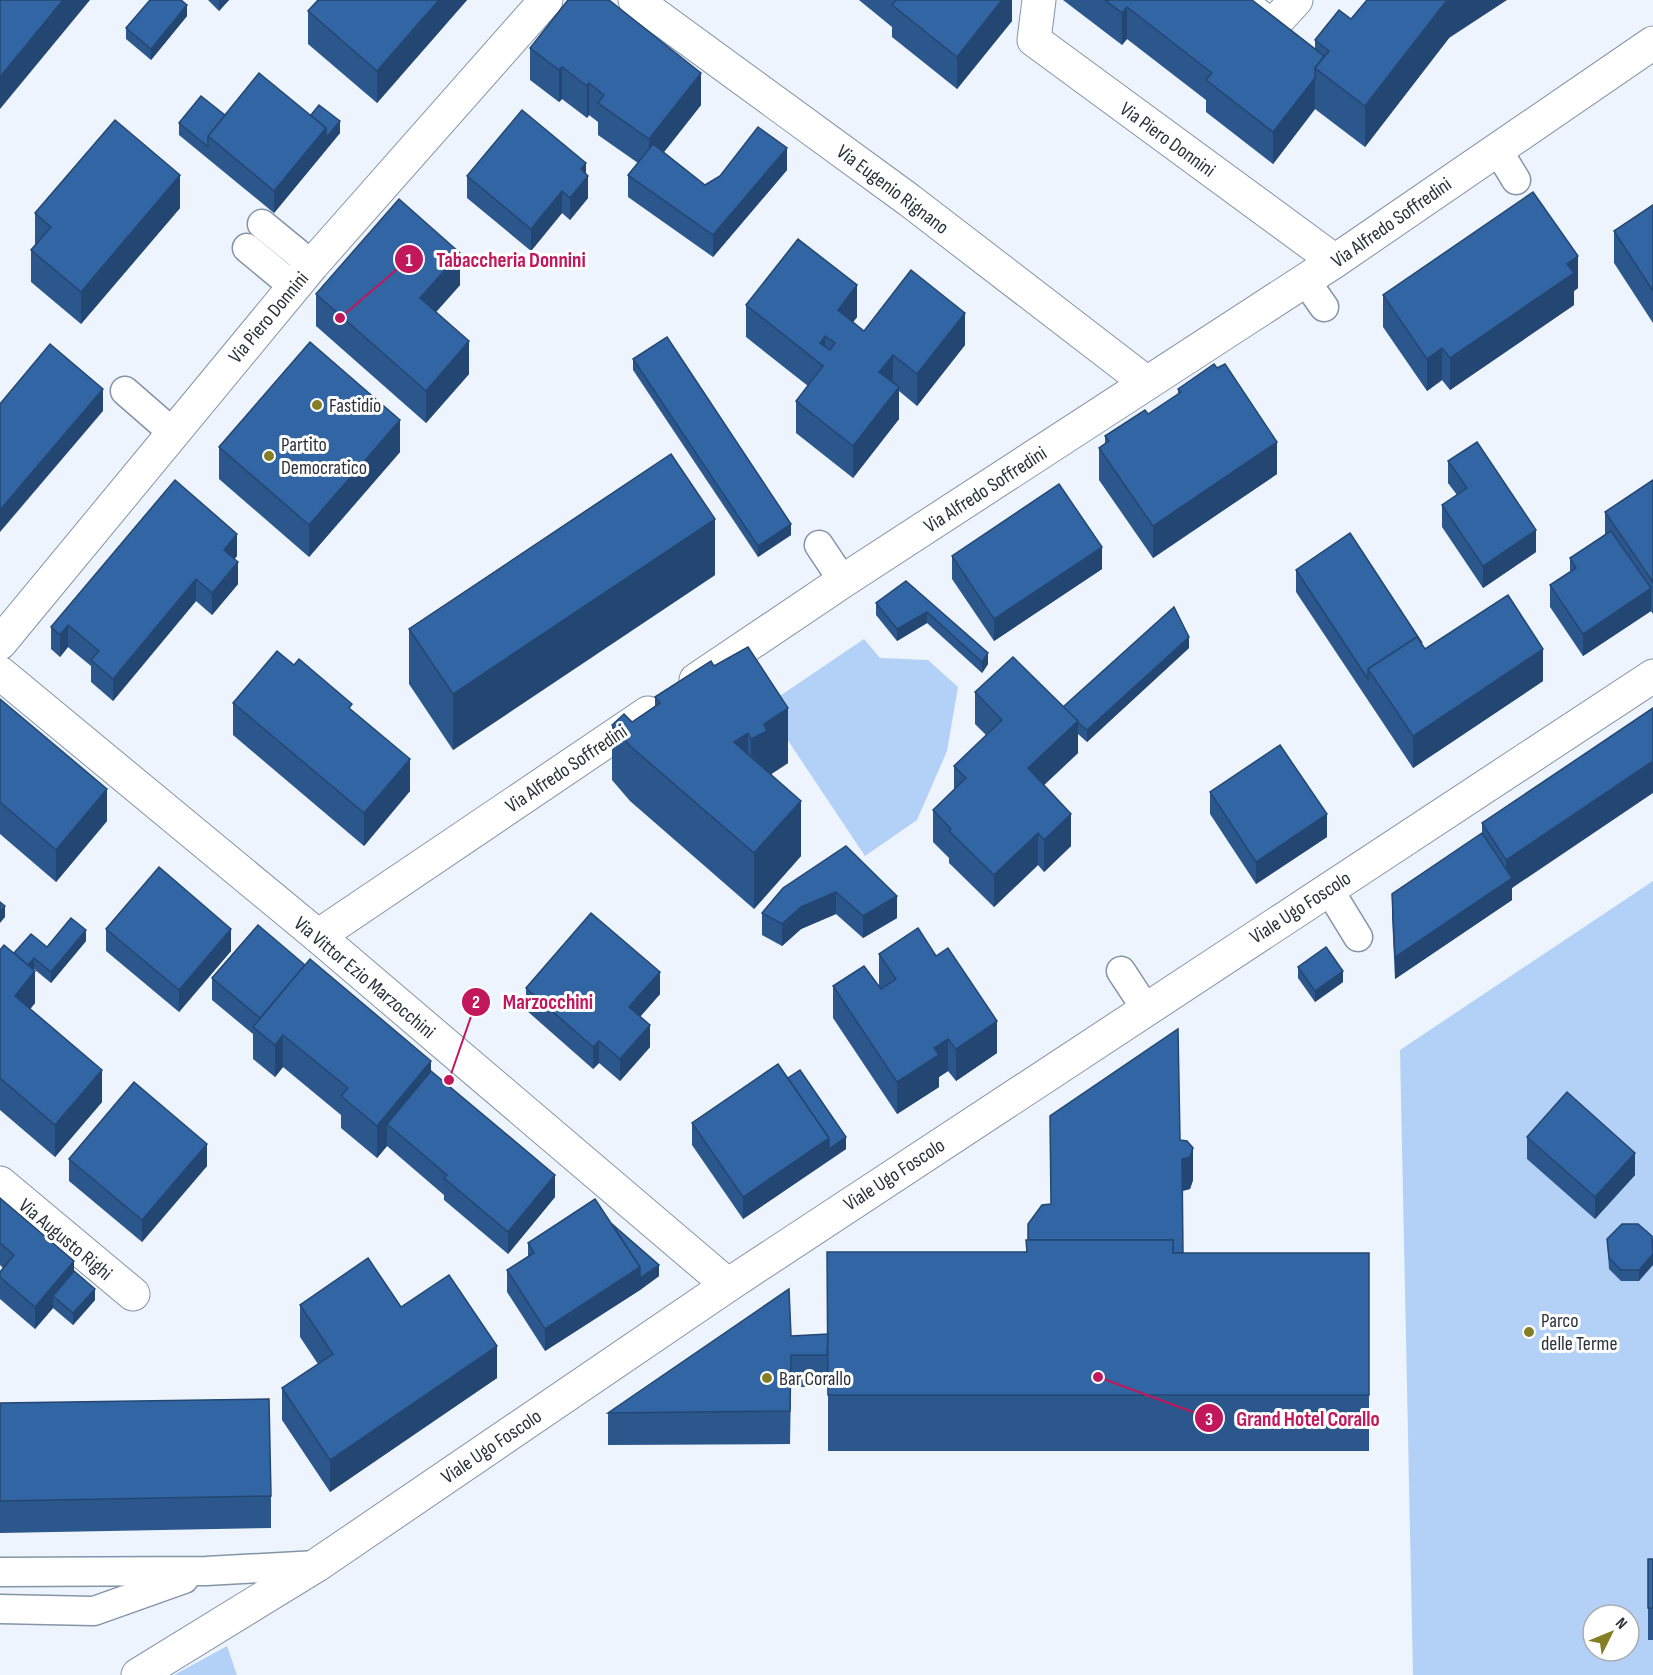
<svg xmlns="http://www.w3.org/2000/svg" width="1653" height="1675" font-family="'Sofia Sans Condensed',sans-serif">
<rect width="100%" height="100%" fill="#edf4fd"/>
<g fill="#b3d1f7" fill-rule="evenodd">
<path d="M864,639l16,19 48,2 30,27 -11,64 -30,69 -52,36 -100,-150z"/>
<path d="M1653,881v794h-240l-13,-625zM1593,1615h36v36h-36z"/>
<path d="M227,1646l10,29h-63z"/>
</g>
<g fill="none" stroke-linecap="round" stroke-linejoin="round">
<g stroke="#8494a8" stroke-width="31">
<g id="lane">
<path d="M1497,149l19,31"/>
<path d="M262,224l50,41"/>
<path d="M247,248l47,39"/>
<path d="M1305,280l19,27"/>
<path d="M125,391l47,41"/>
<path d="M819,545l24,36"/>
<path d="M1328,888l30,49"/>
<path d="M1121,971l25,38"/>
<path d="M0,1572l206,-1 111,-6"/>
<path d="M0,1609l94,2 90,-32"/>
</g>
</g>
<g stroke="#8494a8" stroke-width="35">
<g id="street">
<path d="M635,0l274,200 238,183"/>
<path d="M1039,0l-5,40 301,221"/>
<path d="M1237,0l35,26 24,-26"/>
<path d="M0,643l312,-378 234,-265"/>
<path d="M0,673l318,263 410,349"/>
<path d="M696,680l147,-99 492,-320 318,-218"/>
<path d="M318,936l330,-223"/>
<path d="M0,1183l133,111"/>
<path d="M138,1675l179,-110 411,-280 925,-609"/>
</g>
</g>
<use href="#lane" stroke="#fff" stroke-width="28"/>
<use href="#street" stroke="#fff" stroke-width="33"/>
</g>
<g fill="#2b578c">
<path d="M208,0h21l-10,11z"/>
<path d="M467,0l-90,103 -69,-59v-33z"/>
<path d="M859,0h153v21l-55,68 -65,-52v-10z"/>
<path d="M1063,0h189l63,49v-9l134,-2 -84,109 -50,-38 -42,55 -67,-52v-12l-79,-61 -5,6z"/>
<path d="M187,16l-36,44 -25,-21v-11z"/>
<path d="M530,48l171,57 -37,47 41,33 82,-15 -74,87 -85,-60v-22l10,-12 -40,-28v-13l-9,-7 -2,3 -25,-19 -3,3 -29,-22z"/>
<path d="M225,115h86l29,18 -66,80 -95,-78v-12z"/>
<path d="M586,174l2,24 -18,22 -8,-7 -31,38 -64,-53v-22z"/>
<path d="M1653,205v118l-39,-60v-32z"/>
<path d="M180,208l-99,116 -50,-42v-32l4,-5v-32z"/>
<path d="M460,285l-24,27 33,62 -43,49 -110,-97v-32z"/>
<path d="M1578,288l-4,3v14l-124,85 -8,-10 -15,11 -44,-64v-32z"/>
<path d="M746,305l111,12 -4,5 11,9 101,14 -48,61 -18,-15v28l-46,59 -57,-45v-32l12,-15 -62,-49z"/>
<path d="M633,359l158,176 -33,22 -125,-187z"/>
<path d="M1178,389l99,85 -124,84 -54,-78v-32l6,-5v-7l43,-22 30,-20z"/>
<path d="M219,447l181,5 -91,105 -90,-78z"/>
<path d="M1448,461l88,91 -53,36 -41,-61v-22l15,-10 -9,-12z"/>
<path d="M1653,480v134l-2,-3 -68,45 -33,-49v-22l20,-13v-14l35,-24v-22z"/>
<path d="M237,556l-3,3 4,25 -26,31 -16,-14 -83,100 -22,-19v-16l-23,-19 -8,10 -9,-8v-22z"/>
<path d="M952,556l150,13 -108,72 -42,-62z"/>
<path d="M1296,570l129,79 118,32 -130,87 -117,-176z"/>
<path d="M715,575l-262,175 -44,-66v-55z"/>
<path d="M906,581l82,83 -6,9 -55,-50 -30,18 -21,-26v-12z"/>
<path d="M1189,648l-102,94 -9,-8v19l-34,32 27,61 -27,26 -6,-7 -44,42 -45,-44v-5l-16,-16v-32l21,-20v-24l32,-31 -11,-11v-32l88,15z"/>
<path d="M714,666l74,97 -17,11 30,82 -47,53 -124,-108 -18,-21v-55l20,-3 23,-16v-9z"/>
<path d="M0,699l107,122 -51,61 -56,-48z"/>
<path d="M233,703l119,7 58,81 -46,55 -131,-111z"/>
<path d="M1653,708l-141,180v12l-117,79 -3,-63v-22l90,-61v-10z"/>
<path d="M1210,792l117,45 -71,47 -46,-70z"/>
<path d="M846,846l51,72 -34,20 -27,-24 -35,15 -19,17 -20,-11v-22z"/>
<path d="M106,929l125,22 -52,61 -73,-61z"/>
<path d="M86,941l-35,42 -17,-14v1l1,33 -5,6 72,93 -47,55 -55,-47v-160l14,3z"/>
<path d="M879,954l118,99 -41,28 -8,-10 -9,6v10l-42,27 -64,-96v-32h46z"/>
<path d="M1298,967l45,15 -28,20 -17,-24z"/>
<path d="M212,978l219,93 124,126 -47,57 -64,-54v-5l-57,-49 -10,12 -36,-30v-13l-58,-48 -8,10 -22,-18v-25l-41,-34z"/>
<path d="M526,988l134,6 -20,23 10,30 -30,34 -21,-18 -6,6 -67,-59z"/>
<path d="M788,1078l58,71 -103,70 -51,-74v-22z"/>
<path d="M1527,1137l108,38 -40,44 -68,-60z"/>
<path d="M1180,1140l13,40 -3,9 -8,2 1,62h186v198h-541v-69l-1,5h-36l-1,57 -182,1v-32l183,-77 36,-2 199,-82 2,-12 23,-36z"/>
<path d="M69,1159l138,7 -65,76 -73,-61z"/>
<path d="M0,1198l74,73 21,29 -22,25 -20,-17 -18,21 -35,-30v-27l3,-4 -3,-3z"/>
<path d="M612,1224l47,52 -19,14 -95,61 -38,-59v-22l21,-14v-13z"/>
<path d="M1652,1236l-13,45h-18l-12,-12 -2,-30z"/>
<path d="M300,1305l101,2 96,71 -167,114 -48,-72v-32l36,-24 -18,-27z"/>
<path d="M0,1403l271,93v32l-271,5z"/>
<rect x="1648" y="1559" width="5" height="81"/>
</g>
<g fill="#234772">
<path d="M63,0h27l-90,109v-32z"/>
<path d="M219,0h10l-10,11z"/>
<path d="M439,0h28l-90,103v-32z"/>
<path d="M1002,0h10v21l-55,68v-32z"/>
<path d="M1447,0h60l-58,38 -84,109v-41z"/>
<path d="M187,5v11l-36,44v-11z"/>
<path d="M1127,7v32l-5,6v-32z"/>
<path d="M562,67v32l-3,3v-32z"/>
<path d="M701,73v32l-52,66v-32z"/>
<path d="M1315,78v31l-42,55v-32z"/>
<path d="M589,83v32l-2,3v-32z"/>
<path d="M340,121v12l-66,80v-22l52,-63z"/>
<path d="M787,148v22l-74,87v-22z"/>
<path d="M586,163v16l2,-3v22l-18,22v-22l11,-29z"/>
<path d="M180,175v33l-99,116v-32z"/>
<path d="M562,191v22l-31,38v-22z"/>
<path d="M460,253v32l-40,45v-32z"/>
<path d="M1578,256v32l-4,3v14l-124,85v-32l117,-94z"/>
<path d="M857,285v32l-19,25v-32z"/>
<path d="M965,313v32l-48,61v-32z"/>
<path d="M825,336v32l-5,-25z"/>
<path d="M469,341v33l-43,49v-32z"/>
<path d="M1442,348v32l-15,11v-32z"/>
<path d="M893,355v32l-14,-15z"/>
<path d="M899,387v32l-46,59v-32z"/>
<path d="M103,389v22l-103,121v-22z"/>
<path d="M400,420v32l-91,105v-32z"/>
<path d="M1277,442v32l-124,84v-32z"/>
<path d="M715,519v56l-262,175v-56z"/>
<path d="M791,524v11l-33,22v-11z"/>
<path d="M1536,530v22l-53,36v-22z"/>
<path d="M237,534v22l-13,16v-22z"/>
<path d="M1102,547v22l-108,72v-22z"/>
<path d="M238,562v22l-26,31v-22z"/>
<path d="M196,579v22l-83,100v-22z"/>
<path d="M1651,588v23l-68,45v-22z"/>
<path d="M927,612v11l-30,18v-12z"/>
<path d="M68,625v22l-8,10v-22z"/>
<path d="M1189,637v11l-102,94v-12z"/>
<path d="M1543,649v32l-130,87v-32z"/>
<path d="M988,653v11l-6,9v-11z"/>
<path d="M788,708v55l-21,14 -16,18v-56l13,-15z"/>
<path d="M1078,721v32l-50,47v-32z"/>
<path d="M748,733v55l-14,-46z"/>
<path d="M410,759v32l-46,55v-33z"/>
<path d="M1653,761v32l-141,95v12l-117,79v-22l111,-75v-22z"/>
<path d="M107,789v32l-51,61v-32z"/>
<path d="M801,801v55l-47,53v-56z"/>
<path d="M1071,814v32l-27,26v-32z"/>
<path d="M1327,814v23l-71,47v-22z"/>
<path d="M1038,833v32l-44,42v-32z"/>
<path d="M836,892v22l-35,15 -19,17v-22l19,-17z"/>
<path d="M897,896v22l-34,20v-22z"/>
<path d="M5,906v11l-5,6v-11z"/>
<path d="M231,929v22l-52,61v-22z"/>
<path d="M86,930v11l-35,42v-11z"/>
<path d="M34,958v11l-16,19v-11z"/>
<path d="M35,971v32l-20,25v-32z"/>
<path d="M1343,971v11l-28,20v-11z"/>
<path d="M660,972v22l-31,35v-22z"/>
<path d="M997,1021v32l-41,28v-32z"/>
<path d="M650,1025v22l-30,34v-22z"/>
<path d="M283,1035v32l-8,10v-32z"/>
<path d="M948,1039v32l-9,6v10l-42,27v-32l37,-34z"/>
<path d="M599,1041v22l-6,6v-22z"/>
<path d="M431,1061v32l-44,31v22l-10,12v-32z"/>
<path d="M102,1070v32l-47,55v-32z"/>
<path d="M846,1137v12l-103,70v-22l86,-59z"/>
<path d="M207,1144v22l-65,76v-22z"/>
<path d="M1193,1148v32l-3,9 -8,2v-32z"/>
<path d="M1635,1153v22l-40,44v-22z"/>
<path d="M555,1175v22l-47,57v-22z"/>
<path d="M1653,1254v11l-14,16v-11z"/>
<path d="M74,1261v22l-21,13v12l-18,21v-22z"/>
<path d="M659,1265v11l-19,14v-12z"/>
<path d="M640,1267v23l-95,61v-22z"/>
<path d="M95,1289v11l-22,25v-12z"/>
<path d="M497,1346v32l-167,114v-32z"/>
</g>
<g fill="#3265a3" stroke="#234772" stroke-width="1.5" fill-rule="evenodd">
<path d="M0,0h63l-63,77z"/>
<path d="M150,0h31l6,5 -36,44 -25,-21z"/>
<path d="M318,0h121l-62,71 -69,-60z"/>
<path d="M568,0h41l92,73 -52,66 -51,-36 6,-8 -15,-12 -2,3 -25,-19 -3,3 -29,-22z"/>
<path d="M896,0h106l-45,57 -65,-52z"/>
<path d="M1105,0h147l72,56 -9,12v10l-42,54 -67,-52 6,-7 -85,-66 -5,6z"/>
<path d="M1367,0h80l-82,106 -50,-38 14,-17 -14,-11 24,-30 12,9z"/>
<path d="M259,73l67,55 -52,63 -66,-55z"/>
<path d="M201,96l24,19 -17,21v11l-29,-24z"/>
<path d="M319,105l21,16 -14,17v-10l-15,-13z"/>
<path d="M522,110l64,53 -5,6 7,7 -18,22 -8,-7 -31,38 -64,-53z"/>
<path d="M115,120l65,55 -99,117 -50,-42 20,-23 -16,-14z"/>
<path d="M758,127l29,21 -74,87 -85,-60 25,-31 52,41 15,-9z"/>
<path d="M1533,192l45,64 -11,8 7,9 -124,85 -8,-10 -15,11 -44,-64z"/>
<path d="M399,199l61,54 -40,45 49,43 -43,50 -110,-97z"/>
<path d="M1653,205v86l-39,-60z"/>
<path d="M798,239l59,46 -19,25 26,21 47,-61 54,43 -48,61 -24,-19 -14,17 20,15 -46,59 -57,-45 27,-35 -77,-61zM825,336l10,7 -5,7 -10,-7z"/>
<path d="M667,337l124,187 -33,22 -125,-187z"/>
<path d="M310,342l90,78 -91,105 -90,-78z"/>
<path d="M50,344l53,45 -103,121v-106z"/>
<path d="M1214,364l3,4 8,-4 52,78 -124,84 -54,-78 10,-7 -4,-5 40,-26 3,4 33,-22 -3,-3z"/>
<path d="M1477,442l59,88 -53,36 -41,-61 25,-17 -19,-27z"/>
<path d="M671,454l44,65 -262,175 -44,-65z"/>
<path d="M175,480l62,54 -13,16 14,12 -26,31 -16,-14 -83,100 -22,-19 8,-9 -31,-26 -8,10 -9,-8z"/>
<path d="M1653,480v102l-48,-70z"/>
<path d="M1059,484l43,63 -108,72 -42,-63z"/>
<path d="M1611,531l40,57 -68,46 -33,-49 26,-17 -6,-10z"/>
<path d="M1350,533l72,110 -5,-6 -49,32v10l-72,-109z"/>
<path d="M906,581l82,72 -6,9 -55,-50 -30,17 -21,-26z"/>
<path d="M1508,595l35,54 -130,87 -45,-67 49,-32 8,12z"/>
<path d="M1174,607l15,30 -102,93 -9,-7v-2l-15,-14z"/>
<path d="M748,647l40,61 -24,16 3,7 -16,8 -3,-6 -14,9 67,59 -47,52 -124,-107 -18,-21 12,-11 8,8 28,-19 -5,-6 56,-36 3,5z"/>
<path d="M277,651l17,14 5,-6 53,45 -3,4 61,51 -46,54 -131,-110z"/>
<path d="M1013,657l65,64 -50,47 43,46 -27,26 -6,-7 -44,42 -45,-44 2,-2 -18,-19 33,-32 -12,-12 48,-46 -27,-28z"/>
<path d="M0,699l107,90 -51,61 -56,-48z"/>
<path d="M1653,708v53l-147,99 -24,-37z"/>
<path d="M1280,745l47,69 -71,48 -46,-70z"/>
<path d="M1482,833l30,45 -117,79 -3,-63z"/>
<path d="M846,846l51,50 -34,20 -27,-24 -35,15 -19,17 -20,-11 21,-25z"/>
<path d="M159,867l72,62 -52,61 -73,-61z"/>
<path d="M0,902l5,4 -5,6z"/>
<path d="M591,913l69,59 -31,35 21,18 -30,34 -21,-18 -6,6 -67,-59z"/>
<path d="M71,918l15,12 -35,42 -17,-14 -6,7 -14,-12 17,-19 16,13z"/>
<path d="M258,925l47,40 -45,53 -48,-40z"/>
<path d="M918,928l18,28 12,-8 49,73 -41,28 -8,-10 -14,9 5,7 -42,27 -64,-96 31,-20 17,23 15,-10 -17,-25z"/>
<path d="M4,945l31,26 -20,25 87,74 -47,55 -55,-47v-128z"/>
<path d="M1326,947l17,24 -28,20 -17,-24z"/>
<path d="M310,959l121,102 -54,65 -36,-30 7,-8 -65,-53 -8,10 -22,-18z"/>
<path d="M1178,1029l2,111 7,1 6,7 -3,9 -8,2 1,94h-10v-13h-145v-16l14,-19 9,-1 -1,-88z"/>
<path d="M778,1064l51,74 -86,59 -51,-74z"/>
<path d="M800,1070l46,67 -17,12v-11l-41,-60z"/>
<path d="M431,1071l124,104 -47,57 -64,-54 3,-3 -60,-51z"/>
<path d="M134,1082l73,62 -65,76 -73,-61z"/>
<path d="M1567,1092l68,61 -40,44 -68,-60z"/>
<path d="M0,1198l74,63 -39,46 -35,-30v-5l14,-17 -14,-12z"/>
<path d="M595,1199l45,68 -95,62 -38,-59 27,-17 -6,-10z"/>
<path d="M612,1224l47,41 -19,13v-11z"/>
<path d="M1622,1224h16l14,12 1,18 -14,16h-18l-12,-12 -2,-19z"/>
<path d="M1026,1240h147v13h196v142h-541l-1,-143h200z"/>
<path d="M368,1258l33,49 48,-32 48,71 -167,114 -48,-72 51,-34 -33,-49z"/>
<path d="M74,1271l21,18 -22,24 -20,-17z"/>
<path d="M789,1289l2,47 37,-2 -1,21h-36l-1,56 -182,2z"/>
<path d="M269,1399l2,97 -271,5v-98z"/>
<rect x="1648" y="1559" width="5" height="49"/>
</g>
<g fill="#857e24" stroke="#fff" stroke-width="2">
<circle cx="317" cy="405" r="6"/>
<circle cx="269" cy="456" r="6"/>
<circle cx="1529" cy="1332" r="6"/>
<circle cx="767" cy="1378" r="6"/>
</g>
<g text-anchor="middle" stroke-width="6" stroke-linejoin="round" paint-order="stroke">
<g font-size="20" fill="#2a3139" stroke="#fff">
<text transform="translate(1168 139) rotate(36)" y="7">Via Piero Donnini</text>
<text transform="translate(893 189) rotate(37)" y="7">Via Eugenio Rignano</text>
<text transform="translate(1391 222) rotate(-35)" y="7">Via Alfredo Soffredini</text>
<text transform="translate(268 317) rotate(-50)" y="7">Via Piero Donnini</text>
<text transform="translate(985 489) rotate(-33)" y="7">Via Alfredo Soffredini</text>
<text transform="translate(566 768) rotate(-34)" y="7">Via Alfredo Soffredini</text>
<text transform="translate(1300 907) rotate(-33)" y="7">Viale Ugo Foscolo</text>
<text transform="translate(365 977) rotate(40)" y="7">Via Vittor Ezio Marzocchini</text>
<text transform="translate(894 1174) rotate(-33)" y="7">Viale Ugo Foscolo</text>
<text transform="translate(66 1239) rotate(40)" y="7">Via Augusto Righi</text>
<text transform="translate(491 1446) rotate(-34)" y="7">Viale Ugo Foscolo</text>
</g>
<g font-size="20" fill="#2a3139" stroke="#fff" text-anchor="start">
<text x="329" y="412">Fastidio</text>
<text x="281" y="451">Partito<tspan x="281" dy="23">Democratico</tspan></text>
<text x="1541" y="1327">Parco<tspan x="1541" dy="23">delle Terme</tspan></text>
<text x="779" y="1385">Bar Corallo</text>
</g>
</g>
<path fill="none" stroke="#c2185b" stroke-width="2" d="M340 318L409 259M449 1080L476 1002M1098 1377L1209 1418"/>
<g fill="#c2185b" stroke="#fff" stroke-width="2">
<circle cx="340" cy="318" r="6"/>
<circle cx="449" cy="1080" r="6"/>
<circle cx="1098" cy="1377" r="6"/>
<circle cx="409" cy="259" r="15"/>
<circle cx="476" cy="1002" r="15"/>
<circle cx="1209" cy="1418" r="15"/>
</g>
<g font-size="18" text-anchor="middle" font-weight="bold" fill="#fff">
<text x="409" y="266">1</text>
<text x="476" y="1008">2</text>
<text x="1209" y="1425">3</text>
</g>
<g font-size="21" text-anchor="middle" font-weight="bold" fill="#c2185b" stroke="#fff" stroke-width="6" stroke-linejoin="round" paint-order="stroke">
<text x="511" y="267">Tabaccheria Donnini</text>
<text x="548" y="1009">Marzocchini</text>
<text x="1308" y="1426">Grand Hotel Corallo</text>
</g>
<g transform="translate(1611 1633) rotate(47)"><circle r="28" fill="#ffffff" stroke="#aaadb0" stroke-width="1.5"/>
<path d="M0-4.5L10 22L0 15L-10 22Z" fill="#857e24"/>
<text y="-9" font-size="16" font-weight="bold" text-anchor="middle" fill="#2a3139">N</text>
</g>
</svg>
